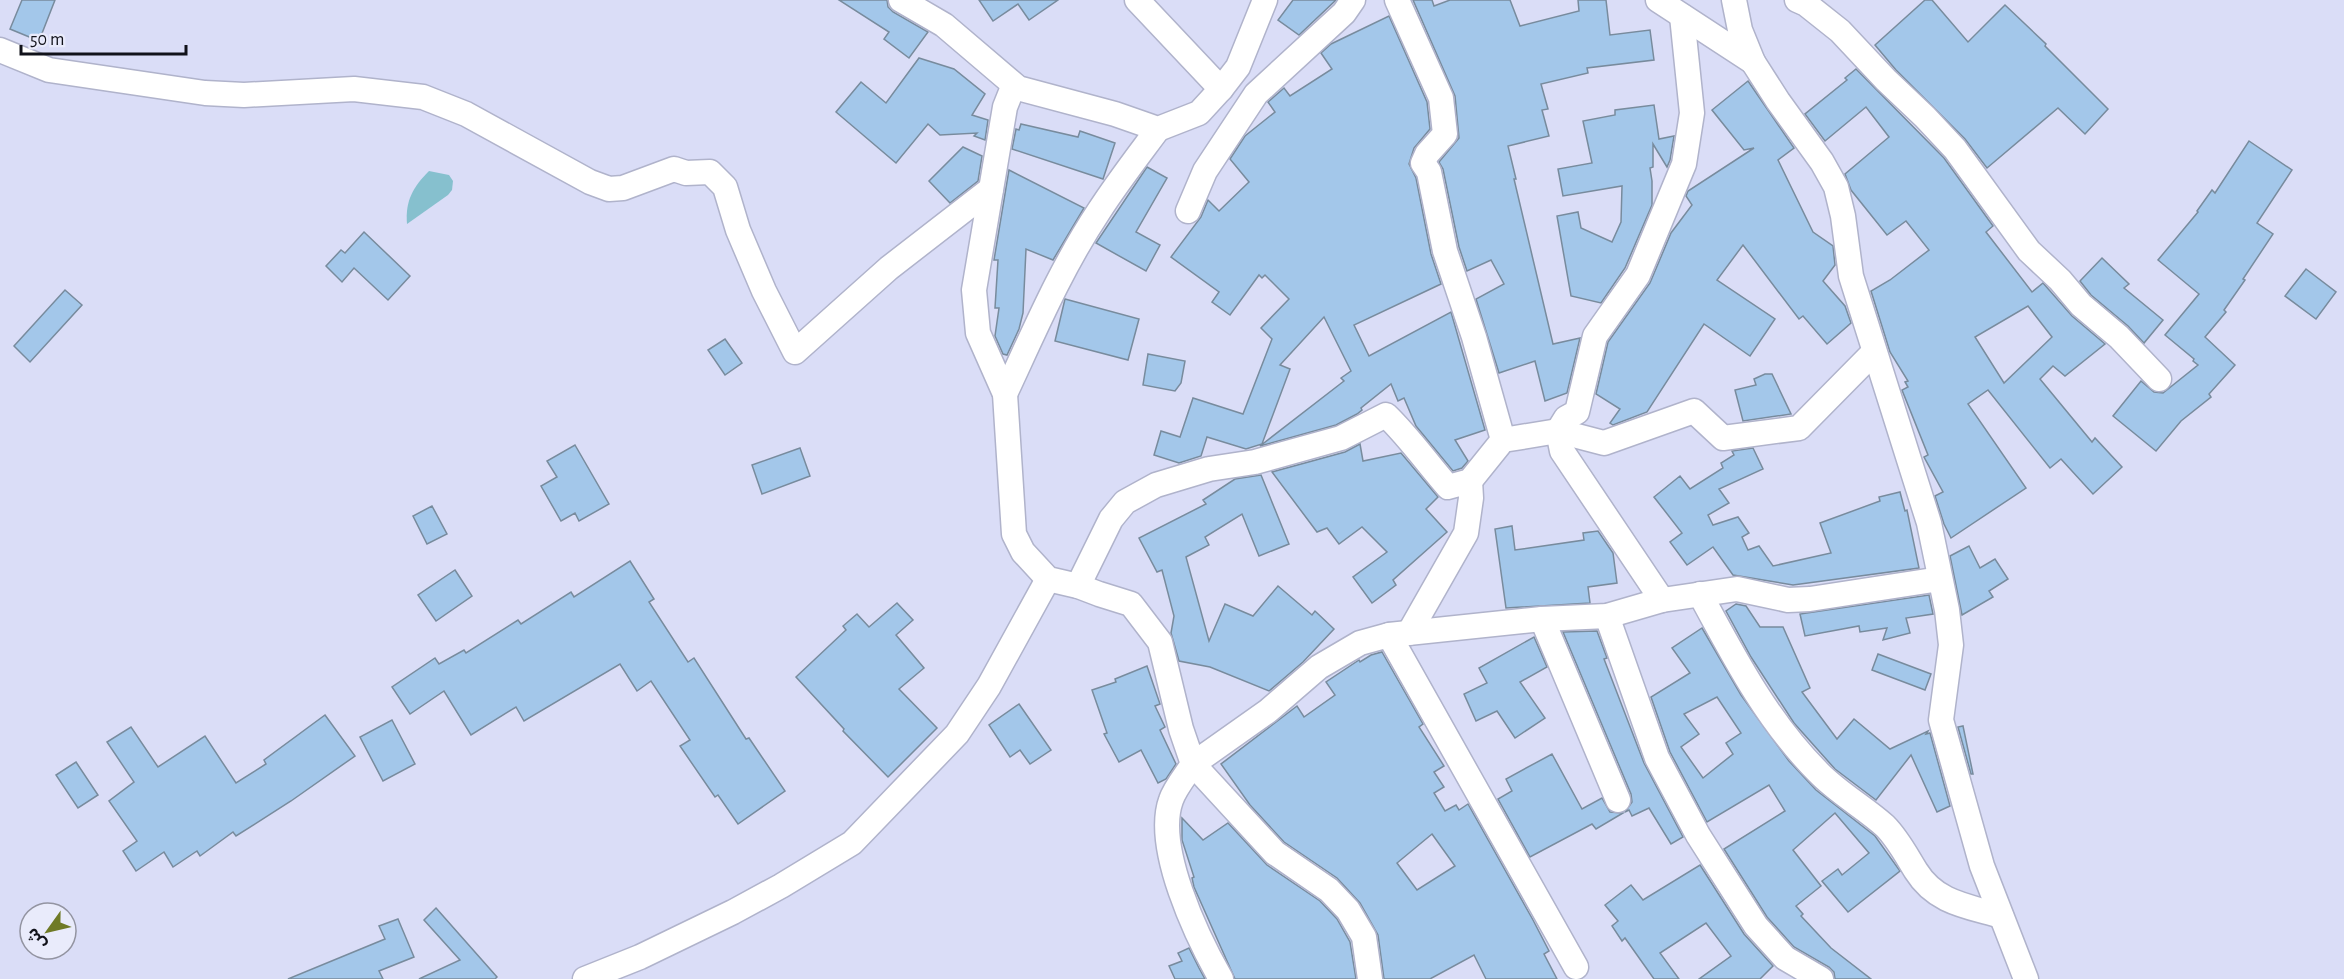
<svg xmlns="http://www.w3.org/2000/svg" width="2344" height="979" font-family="'Alegreya Sans','Noto Sans Arabic',sans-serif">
<rect width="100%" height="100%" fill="#daddf7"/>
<path fill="#86c0ce" d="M429,171l20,4 4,6 -1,9 -4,5 -41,29c-2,-23 6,-37 22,-53z"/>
<g fill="#a3c7ea" stroke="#788b9d" stroke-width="1.5" fill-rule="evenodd">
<path d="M22,0h33l-16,41 -29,-12z"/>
<path d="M839,0h48l1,7 5,5 35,20 -19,26 -25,-19 5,-7z"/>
<path d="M979,0h79l-29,20 -11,-16 -25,17z"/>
<path d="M1293,0h43l-37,35 -21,-15z"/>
<path d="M1413,0h19l2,6 16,-6h60l10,26 59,-15 -1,-11h28l4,35 40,-5 4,30 -67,8 1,5 -47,11 7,25 -6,1 7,26 -41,10 8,33h-2l39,165 27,-6 -13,55 -22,8 -10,-40 -36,12 -23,-74 28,-15 -13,-24 -24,11 -8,-24 -16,-78 -4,-7 20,-24 -4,-42z"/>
<path d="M1925,0h7l36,42 37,-37 41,39 -1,2 63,63 -23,25 -27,-26 -71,60 -22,-29 -69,-69 -21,-25z"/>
<path d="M1389,16l38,86 3,27 -16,19 -5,16 7,14 15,76 10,30 -87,41 15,31 82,-44 34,118 -30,10 13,21 -6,7 -9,3 -37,-45 -12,-28 -6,3 -7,-17 -30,24 1,2 -5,4 -21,11 -76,21 84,-65 -3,-3 10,-7 -27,-54 -44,48 10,4 -28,75 -16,5 -39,-12 -6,19 -22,7 -25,-8 7,-24 19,6 13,-39 50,16 29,-75 -11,-11 28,-29 -24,-24 -3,3 -3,-3 -29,40 -18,-13 7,-10 -48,-35 30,-40 7,-17 11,11 30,-29 -19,-23 15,-23 30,-24 -7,-10 16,-14 6,8 42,-27 -11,-16 10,-9z"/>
<path d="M919,58l35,11 31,25 -13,21 16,5 -3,20 -11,-4 3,-3 -37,2 -12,-11 -32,39 -60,-51 25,-30 25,21z"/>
<path d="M1856,69l88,89 49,68 -7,6 46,60 11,-9 29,33 33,28 -40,32 -12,-10 -13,13 52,63 3,-4 27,29 -29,27 -32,-35 -11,9 -62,-78 -20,14 58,84 -75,50 -7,-14 -9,-28 8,-4 -19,-35 4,-2 -26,-65 6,-3 -3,-5 3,-1 -18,-29 -19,-61 19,-11 39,-30 -23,-29 -19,14 -36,-45 -6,-16 44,-37 -23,-30 -41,34 -20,-27 42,-34 -2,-2zM2028,306l24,31 -48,46 -29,-46z"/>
<path d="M1748,81l46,67 -16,12 35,72 20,14 2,19 -12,16 22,25 6,17 -24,21 -24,-28 -4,3 -56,-74 -26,35 58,39 -25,37 -46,-32 -57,88 -34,13 -3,-2 10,-14 -24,-15 12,-52 42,-59 21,-50 21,-28 -6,-9 2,-5 66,-43 -10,2 -32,-40z"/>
<path d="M1654,105l5,34 15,-3 -4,24 -3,7 -14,-23v23l-3,1 2,13v24l-27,63 -24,35 -30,-7 -14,-80 21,-4 3,16 31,14 9,-20 1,-36 -59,10 -5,-27 34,-6 -9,-42 32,-6v-5z"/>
<path d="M1021,124l57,13 2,-6 35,12 -12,36 -91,-30 4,-20 3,1z"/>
<path d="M2249,141l43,29 -35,53 16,11 -30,45 2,1 -21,30 2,2 -21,25 30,28 -26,29 2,3 -30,24 -25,30 -43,-35 28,-35 13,11 9,1 35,-28 -5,-4 1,-2 -29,-24 34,-41 -41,-34 40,-48 -1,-1 15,-21 3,3z"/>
<path d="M963,147l19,9 -4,25 -28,22 -21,-22z"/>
<path d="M1147,167l20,11 -31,54 24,13 -14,26 -50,-28z"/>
<path d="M1009,170l75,38 -31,52 -27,-11 -3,64 -4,16 -12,26 -4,-1 -8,-18 4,-28h-4l3,-48h-4z"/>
<path d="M364,232l46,44 -22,24 -34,-32 -12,14 -16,-16 15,-16 4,3z"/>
<path d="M2102,258l27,26 -5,4 39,32 -19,23 -16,-17 -37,-31 -11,-14z"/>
<path d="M2306,269l30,23 -20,27 -31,-23z"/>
<path d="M65,290l17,15 -52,57 -16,-16z"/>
<path d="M1065,299l74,20 -11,41 -73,-19z"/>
<path d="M725,339l17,24 -17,12 -17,-25z"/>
<path d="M1148,354l37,7 -4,22 -6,8 -32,-6z"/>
<path d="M1765,374h7l19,40 -48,7 -8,-31 21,-5 -2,-6z"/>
<path d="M1360,444l3,17 38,-8 37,44 -12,12 21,23 -54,48 3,5 -24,18 -19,-26 34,-25 -25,-25 -23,17 -12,-16 -10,4 -45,-60 73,-20z"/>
<path d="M575,445l34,59 -30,17 -4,-8 -14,8 -20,-35 16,-9 -10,-16z"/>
<path d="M800,448l10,28 -48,18 -10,-29z"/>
<path d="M1753,448l10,21 -44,20 10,14 -21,12 5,10 25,-8 11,16 -7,4 6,13 11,-4 14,20 58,-13 -11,-30 60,-22 -1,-4 21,-5 5,19 2,-1 12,58 -126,17 -60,-10 -20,-28 -26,18 -17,-23 12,-9 -28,-36 26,-21 10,13 33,-21 -2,-5 13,-8 -2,-4z"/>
<path d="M1261,475l28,69 -30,12 -17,-42 -37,23 4,8 -23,12 23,84 16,-37 28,12 25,-30 34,29 3,-4 19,18 -31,33 -34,29 -59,-24 -31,-6 -8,-28 3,-17 -12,-46 -5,2 -18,-34 67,-34 -3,-4 32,-21z"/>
<path d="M432,506l15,28 -20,10 -14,-28z"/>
<path d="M1512,526l3,24 69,-10 -1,-7 15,-2 15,22 4,30 -29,4 2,16 -84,5 -11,-79z"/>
<path d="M1969,546l11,22 15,-9 13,20 -19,12 4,6 -31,18 -12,-59z"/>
<path d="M630,561l24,38 -5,3 39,60 6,-4 52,81 3,-1 36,53 -47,33 -20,-29 -3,2 -35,-51 10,-6 -39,-59 -14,10 -17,-27 -96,57 -8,-14 -45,28 -27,-44 -34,23 -18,-27 43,-29 4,6 25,-14 2,3 52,-33 3,4 50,-32 3,5z"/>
<path d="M455,570l17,26 -36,25 -18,-26z"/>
<path d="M1929,595l4,19 -27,4 4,15 -27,7 4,-12 -27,4 -1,-6 -54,10 -5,-22z"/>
<path d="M897,603l16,17 -17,15 28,33 -25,21 38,39 -49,49 -45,-46 1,-2 -48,-52 50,-47 -3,-4 14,-12 12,13z"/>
<path d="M1736,604l10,2 14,21h23l27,61 -8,4 35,47 17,-20 36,30 38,-18 -2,3 4,-1 20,73 -13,6 -26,-57 -35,45 -41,-31 -41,-46 -43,-66 -25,-46z"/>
<path d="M1702,628l39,67 48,66 27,29 59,46 25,35 -52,41 -26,-31 16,-12 4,6 27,-22 -34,-40 -42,37 28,36 -25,20 7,8 -2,2 30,32 40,31h-36l-1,-7 -5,-5 -35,-20 -27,-30 -43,-68 61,-38 -16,-26 -62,37 -37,-70 -19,-55 39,-24 -18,-25zM1717,697l24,36 -15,10 7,11 -30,24 -22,-31 18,-13 -15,-20z"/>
<path d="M1597,631l10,27 -3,1 40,104 39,74 -12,7 -22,-36 -17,8 -3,-6 -4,2 7,-10 -1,-8 -68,-162z"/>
<path d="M1534,637l13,30 -27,15 25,36 -30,20 -18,-27 -21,10 -12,-27 23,-11 -8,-15z"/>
<path d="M1382,652l41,72 -4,3 25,39 -10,6 10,15 -10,6 11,18 11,-6 3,5 9,-6 65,116 16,31 -5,3 13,25h-71l-12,-24 -44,24h-46l-6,-44 -18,-32 -23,-25 -53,-36 -34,-37 -29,-41 76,-58 7,11 31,-22 -9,-13 33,-22 1,2 11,-7zM1432,834l23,32 -38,24 -20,-27z"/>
<path d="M1878,654l53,20 -6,16 -53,-20z"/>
<path d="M1147,666l13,38 -5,2 10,21 -5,3 16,34 -10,15 -8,4 -17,-33 -22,12 -15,-28 3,-1 -15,-43 24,-8 -1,-3z"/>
<path d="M1019,704l32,46 -21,14 -10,-14 -10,7 -21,-32z"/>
<path d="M325,715l30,41 -64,45 -55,35 -3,-4 -33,24 -3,-5 -24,16 -9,-15 -28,19 -13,-20 14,-10 -28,-40 25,-19 -27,-40 24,-15 27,40 47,-31 31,47 30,-19 -2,-4z"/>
<path d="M392,720l23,44 -32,17 -23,-44z"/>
<path d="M1963,726l10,48h-2l-13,-47z"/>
<path d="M1552,754l30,55 20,-11 8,14 13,1 -27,16 -4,-5 -62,33 -32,-58 14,-8 -6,-12z"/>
<path d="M76,762l22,33 -20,13 -22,-33z"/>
<path d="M1182,818l21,22 25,-17 39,42 53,36 17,18 13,23 6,37h-121l-41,-92 -2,-9 2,-1 -12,-37z"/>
<path d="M1700,865l44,69 29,32 -13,13h-61l32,-23 -25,-33 -46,30 19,26h-25l-29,-41 -3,3 -10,-15 6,-5 -13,-16 26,-20 12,15z"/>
<path d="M436,908l61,69 -2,2h-76l41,-19 -36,-40z"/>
<path d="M398,919l16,38 -35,14 4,8h-95l97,-40 -6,-13z"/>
<path d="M1189,948l10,20 6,11h-30l-6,-13 13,-5 -4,-8z"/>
</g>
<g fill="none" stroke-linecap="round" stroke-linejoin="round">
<g stroke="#b0b3cb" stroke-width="27">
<g id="minor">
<path d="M901,0l43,25 74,63 97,26 43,15 41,-16 22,-24 17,-22 27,-67"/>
<path d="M1137,0l84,89"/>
<path d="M1397,0l44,98 4,36 -18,20 -4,9 6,9 16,79 29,86 29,103"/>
<path d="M1658,0l95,62"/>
<path d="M1734,0l6,30 13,32 25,39 44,61 14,25 7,29 8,60 78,247 18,87 4,35 -10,75 41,146 44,113"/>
<path d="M1797,0l9,4 34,27 46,49 39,37 30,32 74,102 31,29 21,25 38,32 40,42"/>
<path d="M0,50l49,20 156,23 39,2 110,-6 69,8 43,17 124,68 19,7 14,-1 51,-19 12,4 24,-1 15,15 13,43 26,61 31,61 94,-84 102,-79"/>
<path d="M1018,88l-7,4 -6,15 -31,183 4,43 27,61 9,140 9,18 25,27 30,7 21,8 32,10 29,38 21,87 12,35c-7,11 -18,24 -22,36 -17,47 26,137 50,179"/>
<path d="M1188,211l17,-40 51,-77 88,-81 9,-13"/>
<path d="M1005,394c29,-62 56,-126 94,-183 18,-28 39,-55 59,-82"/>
<path d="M1078,586l33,-67 14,-17 31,-17 53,-16 46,-7 86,-24 45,-23c23,22 41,48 62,72l22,-6 33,-41 55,-9 46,12 90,-32 29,27 76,-10 75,-76"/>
<path d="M1700,594c34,63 67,127 118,178 20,21 46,35 67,54 13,13 21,29 31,45 20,32 51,35 85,45"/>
<path d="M1662,600l-100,-149 -4,-20 8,-13 11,-6 18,-76 43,-61 46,-111 8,-51 -10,-97"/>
<path d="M1607,616l50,142 41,77 58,91 29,32 36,21"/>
<path d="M1542,619l76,181"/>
<path d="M1409,633l57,-100 5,-35 -1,-17"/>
<path d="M1389,635l187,332"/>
<path d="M585,979l55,-22 93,-45 48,-26 71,-43 105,-109 32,-48 59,-107"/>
<path d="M1370,979l-6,-42 -16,-27 -19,-20 -54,-37 -82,-89 75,-53 51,-44 41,-24 29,-8 153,-16 65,-3 55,-16 75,-11 51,11 22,-1 130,-20"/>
</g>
</g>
<use href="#minor" stroke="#fff" stroke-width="24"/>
</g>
<g transform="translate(48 931) rotate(236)"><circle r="28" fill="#e9ebfb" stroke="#9394a1" stroke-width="1.5"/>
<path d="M0-4.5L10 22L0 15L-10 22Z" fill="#6f7a26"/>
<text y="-9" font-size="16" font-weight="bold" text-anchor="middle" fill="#11121a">ش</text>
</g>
<path d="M21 45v9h165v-9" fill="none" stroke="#11121a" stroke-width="3"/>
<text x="30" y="45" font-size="18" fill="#11121a" stroke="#e9ebfb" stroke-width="4.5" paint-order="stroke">50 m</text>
</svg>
